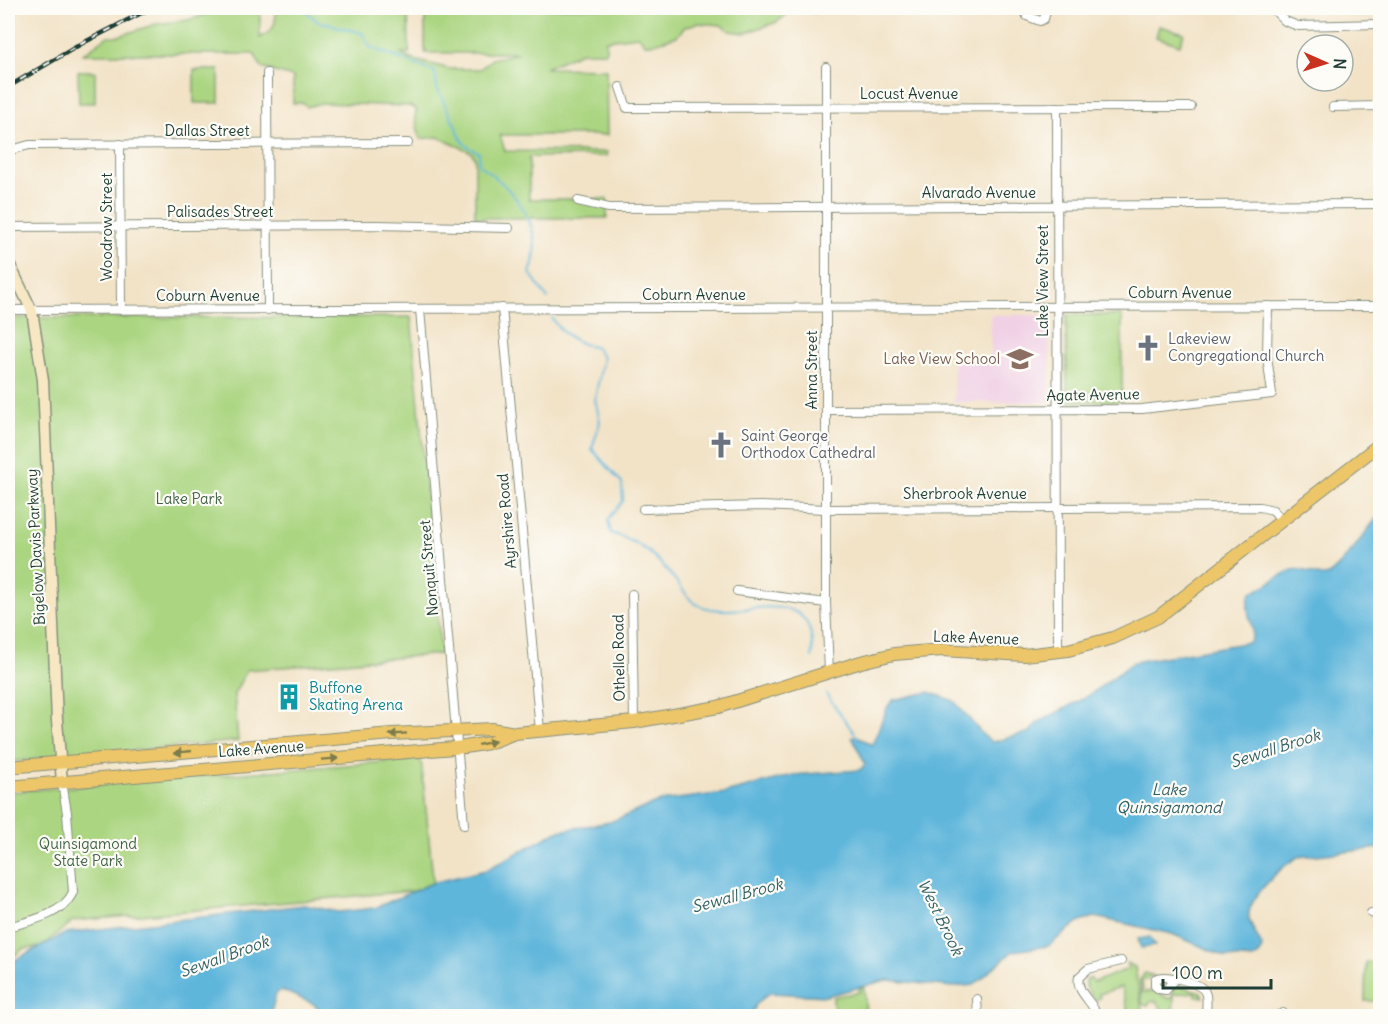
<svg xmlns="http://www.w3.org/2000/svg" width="1388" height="1024" font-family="Delius,sans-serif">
<rect width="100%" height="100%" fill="#fdfcf7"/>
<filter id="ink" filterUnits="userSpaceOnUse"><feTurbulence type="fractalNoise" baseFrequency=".0167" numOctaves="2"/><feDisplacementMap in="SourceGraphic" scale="12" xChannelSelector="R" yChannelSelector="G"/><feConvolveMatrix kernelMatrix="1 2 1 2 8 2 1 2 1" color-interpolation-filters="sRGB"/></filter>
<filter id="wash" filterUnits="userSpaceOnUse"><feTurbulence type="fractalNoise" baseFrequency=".008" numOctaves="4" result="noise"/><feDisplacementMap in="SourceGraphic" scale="24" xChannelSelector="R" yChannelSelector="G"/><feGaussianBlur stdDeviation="1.35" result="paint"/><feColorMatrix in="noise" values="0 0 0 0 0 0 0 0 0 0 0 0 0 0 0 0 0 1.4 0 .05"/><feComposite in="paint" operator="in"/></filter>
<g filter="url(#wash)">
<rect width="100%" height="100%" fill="#f2e3c7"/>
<path fill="#f0d0e5" d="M990,315h60v87h-96l-1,-44h38z"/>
<g fill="#abd581" stroke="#65895a" stroke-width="1.5">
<path d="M225,8h35v30c15,-9 16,-13 16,-30h132l1,45 -8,1 9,5 40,10h30l12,-10 27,-6h-94v-45h403l-14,5 -12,-4 -12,3 -13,10 -32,11 -15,-2 -9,-6 -24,-2 -12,4 -8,9 -26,8h-5l-8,-8 -32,4v12h-25l-36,16 61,1 1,66h-107l5,16 102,1v4l-78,1v42h78v19h-132v-60l-4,-6 -33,-15 -18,2 -5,-23 2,-6 -7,-4 -89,-3 -14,4 -3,-4h-11v-26l-31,-9 -8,-14h-171l25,-18h11l37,-12 33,-4z"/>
<path d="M1159,26l25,7 -4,12 -24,-8z"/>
<rect x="194" y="70" width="25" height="33"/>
<path d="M78,71h17v32h-16z"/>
<path d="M1066,315h56v86h-55z"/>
<path d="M411,317l30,337 -194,16 -13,24 4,47 -230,21v-444z"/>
<path d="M421,759l13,130 -361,32 -32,26 -18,2 -15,12v-169z"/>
<path d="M1127,963l8,4 8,49h-13l-9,-29 -22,7 1,4 -5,2 -9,-13v-6l4,-4 4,5 34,-13z"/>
<path d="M1366,963h14v38h-15z"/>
<path d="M1145,973l9,3 -12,5 1,11 13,-1 13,8 3,-2 1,-9 5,-3 22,7 3,5h-7l-1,-5 -21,2 -1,22h-23l10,-2 2,-5 -5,-7 -6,-1 -3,5 -6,-2 -2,-24z"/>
<path d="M864,987l2,28 -32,1 -1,-19 27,-5 -1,-4z"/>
</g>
<g fill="#5eb6db" stroke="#3e7a88" stroke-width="1.5">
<path d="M1380,514v334l-82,9c-15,8 -53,43 -49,62 3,9 9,19 13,27l-2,8 -7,5 -27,-2 -54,-23 -77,-17 -15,4 -32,25 -35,5 -39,34 -21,2 -66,-7 -61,16 -56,-3 -13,10 -6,13h-424l-15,-13 -31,-13 -5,4 -6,22h-262v-52l58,-31 238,-28 35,7 36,-4 57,-25 54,-13 72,-39 52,-9 51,-21 64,-8 68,-18 67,-5 5,-6 -13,-27 5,-1 15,9 16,-39 5,-6 36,-8 25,9 30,35 8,6 38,-10 7,-9 51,-27 46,-34 116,-20c9,-14 -10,-30 2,-50 16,-5 26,-18 41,-22 11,-3 22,7 32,6 12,-1 45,-51 55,-62z"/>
<path d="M1150,937l5,9 -14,2 -3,-9z"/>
</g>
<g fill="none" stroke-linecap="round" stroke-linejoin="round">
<g stroke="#5eb6db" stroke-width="2">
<path d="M303,8l14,13 45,12 8,14 65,25 2,16 27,56 15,9v12c36,24 68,63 51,108l18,26"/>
<path d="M552,318c8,15 27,27 43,29l8,11 -8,41 5,23 -8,27 30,34 1,18 -15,19 3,13c32,10 45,23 65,48 5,6 11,16 17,21 37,27 125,-31 119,55"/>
<path d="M826,694l31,43"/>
</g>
</g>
</g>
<g filter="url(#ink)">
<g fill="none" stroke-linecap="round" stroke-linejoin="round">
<g stroke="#88907e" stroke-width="10">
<g id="street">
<path d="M1023,8l4,8 13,5 4,-2 3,-11"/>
<path d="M1272,8l13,13 13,5 82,-2"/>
<path d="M826,67v536l3,69"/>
<path d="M267,73l1,237"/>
<path d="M620,87l7,21 564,-1"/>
<path d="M1057,107l1,545"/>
<path d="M1333,107l47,-1"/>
<path d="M120,144l1,165"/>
<path d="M8,151l21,-6 379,-2"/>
<path d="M578,201l31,7 771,-4"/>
<path d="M8,227l368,-2 133,3"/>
<path d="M502,308l38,423"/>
<path d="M420,309l44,516"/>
<path d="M8,310l1372,-4"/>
<path d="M826,410l316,-1 130,-15 -5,-38 1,-50"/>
<path d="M643,509l119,-3 64,3 434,-2 13,3 9,11"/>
<path d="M737,591l89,12"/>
<path d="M632,594l2,128"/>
<path d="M1371,913l9,3"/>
<path d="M8,927c22,-6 55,-12 65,-35l-6,-79 -5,-31"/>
<path d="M1175,978l-9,12 -7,-1 -4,-3v-7c8,-6 46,3 50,13 3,6 1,18 1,24"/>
<path d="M977,999l1,17"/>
<path d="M1097,1016c-3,-14 -22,-24 -18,-39l9,-8 33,-8"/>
<path d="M1276,1016l7,-3"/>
</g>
</g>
<g stroke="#88907e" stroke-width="13">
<path id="secondary" d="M8,261l24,50 11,69 14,341 5,61"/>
</g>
<g stroke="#88907e" stroke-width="14">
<g id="primary">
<path d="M8,767l384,-33 100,-5 23,4 119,-11 84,-15 143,-45 33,-8 48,-4 82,5 44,-5 45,-12 45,-21 222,-173"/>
<path d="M8,787l457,-40 24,-4 26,-10"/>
</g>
</g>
<use href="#street" stroke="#fff" stroke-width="8"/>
<use href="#secondary" stroke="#f7e8c3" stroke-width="10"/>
<use href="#primary" stroke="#ecc669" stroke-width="12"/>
<g stroke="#1f3d34" stroke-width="4.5">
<path id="rail" d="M8,87l73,-43 70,-36"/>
</g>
<use href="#rail" stroke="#fdfcf7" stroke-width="2" stroke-dasharray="7" stroke-linecap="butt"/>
</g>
<defs><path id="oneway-solid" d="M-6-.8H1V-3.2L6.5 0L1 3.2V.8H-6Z" transform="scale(1.5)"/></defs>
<g fill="#7b7b4c">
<use href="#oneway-solid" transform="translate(398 734) rotate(176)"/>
<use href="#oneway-solid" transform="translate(487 743) rotate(-12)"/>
<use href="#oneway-solid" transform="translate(183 752) rotate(174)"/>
<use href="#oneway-solid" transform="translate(330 759) rotate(-4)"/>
</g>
</g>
<defs>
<g id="church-bare" transform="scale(2.07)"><path d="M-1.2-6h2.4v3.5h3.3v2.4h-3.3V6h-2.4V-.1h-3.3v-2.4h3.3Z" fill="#6b7280" stroke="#fdfcf7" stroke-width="2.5" paint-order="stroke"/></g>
<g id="school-bare" transform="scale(2.07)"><path d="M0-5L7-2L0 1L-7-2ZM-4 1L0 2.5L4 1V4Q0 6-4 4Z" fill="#8d6e63" stroke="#fdfcf7" stroke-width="2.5" paint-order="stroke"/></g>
<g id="building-bare" transform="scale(2.07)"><path d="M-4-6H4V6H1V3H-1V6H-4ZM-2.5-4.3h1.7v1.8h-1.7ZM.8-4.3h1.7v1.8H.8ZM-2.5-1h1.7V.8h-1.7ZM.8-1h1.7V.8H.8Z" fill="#0f9aa8" stroke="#fdfcf7" stroke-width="2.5" paint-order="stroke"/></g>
</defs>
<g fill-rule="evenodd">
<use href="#church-bare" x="1148" y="348"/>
<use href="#school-bare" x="1020" y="359"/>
<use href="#church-bare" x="721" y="445"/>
<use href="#building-bare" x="289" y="697"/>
</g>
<g text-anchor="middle" stroke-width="4.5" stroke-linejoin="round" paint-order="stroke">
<g font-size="15" fill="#1f3d34" stroke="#fdfcf7">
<text x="909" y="99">Locust Avenue</text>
<text x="207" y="136">Dallas Street</text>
<text x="979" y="198">Alvarado Avenue</text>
<text x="220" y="217">Palisades Street</text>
<text transform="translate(107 227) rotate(-90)" y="5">Woodrow Street</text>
<text transform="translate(1043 281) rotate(-90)" y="5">Lake View Street</text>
<text x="1180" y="298">Coburn Avenue</text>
<text x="694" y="300">Coburn Avenue</text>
<text x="208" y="301">Coburn Avenue</text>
<text transform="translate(812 370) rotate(-90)" y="5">Anna Street</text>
<text transform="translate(1093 395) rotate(-1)" y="5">Agate Avenue</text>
<text x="965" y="499">Sherbrook Avenue</text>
<text transform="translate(507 521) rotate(-95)" y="5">Ayrshire Road</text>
<text transform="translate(36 547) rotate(-93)" y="5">Bigelow Davis Parkway</text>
<text transform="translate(429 568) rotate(-95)" y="5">Nonquit Street</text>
<text transform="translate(976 638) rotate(2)" y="5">Lake Avenue</text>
<text transform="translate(619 658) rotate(-91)" y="5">Othello Road</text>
<text transform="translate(261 749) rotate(-4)" y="5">Lake Avenue</text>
</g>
<g font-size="15" fill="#5b616d" stroke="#fdfcf7" text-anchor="start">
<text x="1168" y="344">Lakeview<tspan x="1168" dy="17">Congregational Church</tspan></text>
<text x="741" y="441">Saint George<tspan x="741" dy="17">Orthodox Cathedral</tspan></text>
</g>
<g font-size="15" fill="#785e54" stroke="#fdfcf7" text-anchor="end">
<text x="1000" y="364">Lake View School</text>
</g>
<g font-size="15" fill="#426347" stroke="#fdfcf7">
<text x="189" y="504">Lake Park</text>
<text x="88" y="849">Quinsigamond<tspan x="88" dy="17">State Park</tspan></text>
</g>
<g font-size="15" fill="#0d838f" stroke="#fdfcf7" text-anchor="start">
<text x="309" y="693">Buffone<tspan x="309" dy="17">Skating Arena</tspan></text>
</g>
<g font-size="16" font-style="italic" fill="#326166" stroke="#fdfcf7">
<text transform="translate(1275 748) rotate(-18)" y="6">Sewall Brook</text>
<text x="1169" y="795">Lake<tspan x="1169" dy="18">Quinsigamond</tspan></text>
<text transform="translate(737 895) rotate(-15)" y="6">Sewall Brook</text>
<text transform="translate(941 917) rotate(64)" y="6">West Brook</text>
<text transform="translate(224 956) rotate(-20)" y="6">Sewall Brook</text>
</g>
</g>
<rect width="1388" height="1024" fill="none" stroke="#fdfcf7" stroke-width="30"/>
<g transform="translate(1325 63) rotate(93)"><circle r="28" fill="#fdfcf7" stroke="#a4b0a9" stroke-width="1.5"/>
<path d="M0-4.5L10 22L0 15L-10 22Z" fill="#c8321e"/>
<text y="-9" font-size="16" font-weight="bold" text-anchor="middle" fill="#1f3d34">N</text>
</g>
<path d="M1163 979v9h108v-9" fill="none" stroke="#1f3d34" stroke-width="3"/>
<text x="1172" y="979" font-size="18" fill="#1f3d34" stroke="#fdfcf7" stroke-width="4.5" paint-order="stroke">100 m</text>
</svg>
